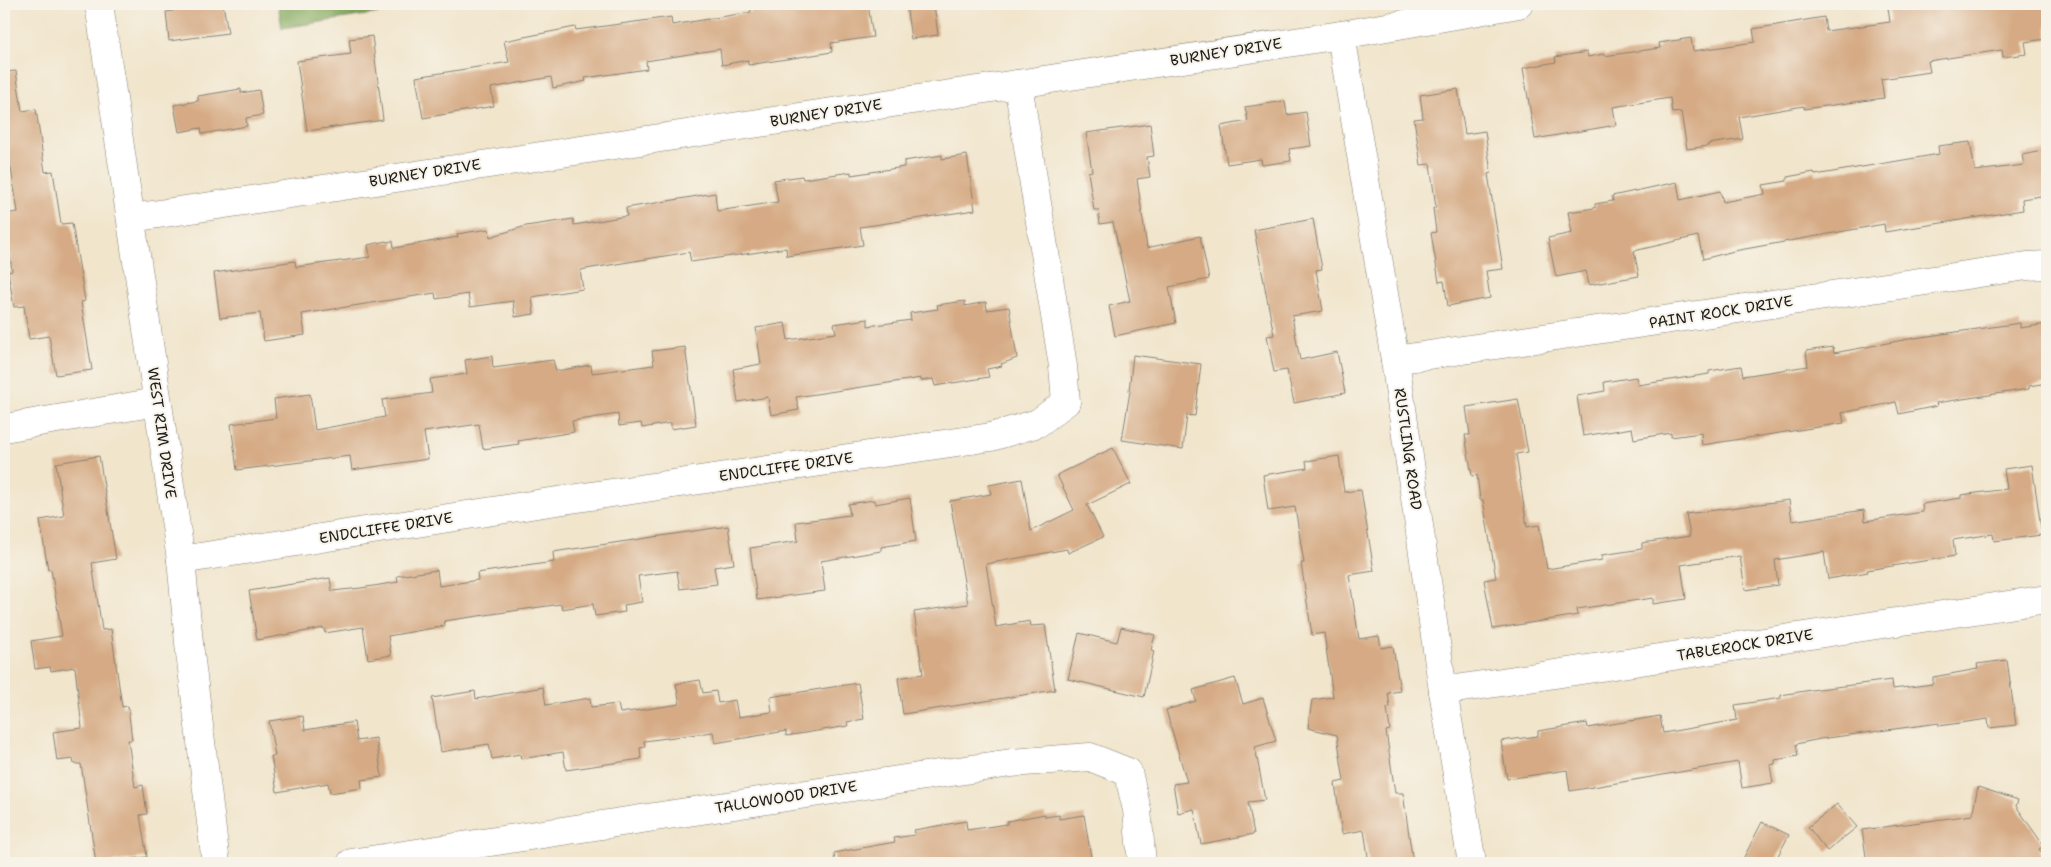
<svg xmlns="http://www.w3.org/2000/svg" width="2051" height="867" font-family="'Shantell Sans',sans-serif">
<rect width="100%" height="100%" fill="#f7f3e8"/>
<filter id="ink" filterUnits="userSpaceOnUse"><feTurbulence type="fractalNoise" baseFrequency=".02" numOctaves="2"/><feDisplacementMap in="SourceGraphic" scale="10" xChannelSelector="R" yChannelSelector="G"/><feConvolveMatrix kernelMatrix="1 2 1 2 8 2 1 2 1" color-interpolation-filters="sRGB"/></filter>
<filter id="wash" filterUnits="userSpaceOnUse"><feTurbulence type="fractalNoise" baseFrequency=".0096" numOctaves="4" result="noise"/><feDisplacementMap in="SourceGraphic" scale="20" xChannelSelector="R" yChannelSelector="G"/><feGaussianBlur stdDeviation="1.12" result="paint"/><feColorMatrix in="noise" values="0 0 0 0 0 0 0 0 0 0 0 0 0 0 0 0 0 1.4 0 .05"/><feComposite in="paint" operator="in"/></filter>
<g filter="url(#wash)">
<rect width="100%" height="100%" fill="#f1e5cc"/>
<path fill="#82a75c" stroke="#4f623c" d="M278,4h159l-155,24z"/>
<g id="blocks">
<g fill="#d5aa84">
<path d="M172,4h51l5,29 -59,8 -3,-29 7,-1z"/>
<path d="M750,4h118l5,33 -42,6 1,9 -84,13v-5l-26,5 -2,-16 -74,12 1,8 -62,9 1,3 -33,7 -2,-11 -60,11 3,18 -71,12 -7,-41 93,-15 -5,-21 71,-14 1,3 95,-13 1,8 79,-13z"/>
<path d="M906,4h28l4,31 -27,4z"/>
<path d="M1914,4h5l1,5 35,-5h92v35l-22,3 2,12 -24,3 -1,-7 -74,11 2,11 -49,7 3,19 -80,11v-3l-65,11 4,22 -35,5v2l-21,3 -6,-37 -9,1 -2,-15 -57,9 3,18 -81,14 -12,-71 33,-6 -1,-5 32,-5 1,5 16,-3v2l56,-8 -1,-5 32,-5 2,13 62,-9 -2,-13 71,-12 2,14 64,-9 -2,-14z"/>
<path d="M372,36l11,84 -76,11 -10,-70 54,-7 -2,-15z"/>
<path d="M16,71l6,40 14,-2 9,63 8,-1 8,53 11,-1 13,78 -4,1 11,68 -36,5 -7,-39 -20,3 -5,-33 -10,1 -6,-35 4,-1 -8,-57 14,-2 -11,-68 -3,1v-73z"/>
<path d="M241,89v4l18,-3 4,25 -17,3 1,8 -45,8 -1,-6 -22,4 -5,-27 24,-4v-5z"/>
<path d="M1458,89l7,45 20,-3 6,42 -3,1 15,95 -17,2 4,27 -42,8 -4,-25 -5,1 -8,-49 5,-1 -3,-24h3l-6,-44 -9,1 -7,-46 9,-1 -3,-23z"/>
<path d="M1285,101l2,14 19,-3 5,34 -22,3 2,12 -29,4 -1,-6 -34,5 -6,-38 27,-5 -3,-14z"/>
<path d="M1150,124l4,32 -7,1 3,20 -13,2 10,69 53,-12 9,43 -40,8 7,36 -61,13 -6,-30 21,-5 -17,-79 -13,2 -2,-14h-4l-6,-38 4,-1 -6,-38z"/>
<path d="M1970,142l5,29 49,-6 -2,-10 25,-5v45l-25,4 1,11 -138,22 -1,-8 -150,27 -31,8 -5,-23 -64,15 5,25 -50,9 -3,-14 -30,6 -8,-39 24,-5 -4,-21 27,-4v-4l18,-3 -1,-5 65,-14 3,18 40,-9 3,11 42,-8 -2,-9 24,-4v-4l27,-5 1,3 124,-21 -1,-8z"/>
<path d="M942,155v4l25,-4 8,55 -115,17 3,18 -76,11 -1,-8 -95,14 -2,-10 -109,18 3,19 -51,8 2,17 -19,3 -2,-16 -43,6 -2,-13 -32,5 -1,-6 -133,21 3,21 -41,6 -4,-28 -40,5 -6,-45 81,-12 1,6 74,-10 -2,-12 18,-4 1,1 6,-1 1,7 64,-11 -1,-3 32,-5 1,8 36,-11 47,-7 1,6 53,-9 -1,-8 89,-15 2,18 61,-9 -4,-22 28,-4 1,3 48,-7v3l53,-8v-6z"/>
<path d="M1313,219l9,50 -6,1 7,41 -31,5 8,44 37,-8 8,41 -51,10 -7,-33 -13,2 -7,-36 7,-1 -20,-105z"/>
<path d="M965,301v5l21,-4 1,8 22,-3 8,51 -16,6 1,2 -15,3 2,8 -54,9 -2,-7 -12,2v-3l-125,19 3,13 -28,5 -3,-18 -30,5 -5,-33 28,-5 -5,-36 29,-5 3,17 48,-7 -2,-9 34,-5v7l43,-6 -1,-7 28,-4 -1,-4z"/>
<path d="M2020,323v5l27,-4v59l-18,3v3l-93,14 1,3 -38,8 -3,-12 -54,11 2,10 -142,22 -1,-12 -30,4v-4l-37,6 -2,-11 -49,8 -6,-40 28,-5 -1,-9 32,-5 2,8 71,-11v-3l32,-5 2,10 65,-10 -2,-15 27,-4 1,6 80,-15z"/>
<path d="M685,347l11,78 -25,4v-6l-29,5 -1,-5 -22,3 -1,-12 -46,7 2,11 -56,9 1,3 -36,5 -4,-25 -55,8 4,27 -76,11 -2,-14 -113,14 -6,-46 45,-6 -2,-19 36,-5 5,36 70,-13 -3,-17 50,-7 -2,-14 37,-5 -2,-14 27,-4 1,12 60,-8 3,11 35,-6 1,8 62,-8 -2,-14z"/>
<path d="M1133,355l68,9 -6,52 -8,-1 -4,34 -61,-9 8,-49h-1z"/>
<path d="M1518,399l10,53 -12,2 11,73 12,-2 8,44 55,-9v-5l40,-6v-6l48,-7 -4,-22 103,-14 3,21 72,-11 1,11 58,-9 -1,-8 39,-6v-3l46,-6 -3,-20 28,-4 10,70 -48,6 -1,-7 -40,6 2,16 -88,14 1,2 -40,7 -4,-27 -49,8 3,25 -33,5 -5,-34 -59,9 5,34 -33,5v-6l-76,11 1,6 -85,14 -9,-49 12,-2 -13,-78h-3l-3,-25 -5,1 -7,-41h5l-4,-28z"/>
<path d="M1113,448l18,36 -44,21 16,32 -35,16 -1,-4 -81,15 10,63 34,-6 1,5 14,-1 10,65 -152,24 -5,-36 25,-4 -9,-62 54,-8 -18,-103 41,-7 -2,-9 33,-6 9,52 43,-21 -17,-35z"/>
<path d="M99,456l17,103 -24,4 10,67 9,-1 11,78 6,-1 4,34h-4l7,47 8,-2 4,29 -7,1 7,42 -42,6h-9l-15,-99h-7l-1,-5 -16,2 -4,-29 29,-4 -7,-61 -24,4 -1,-4 -15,2 -4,-28 31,-5 -11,-67 -3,1 -8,-50 24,-4 -8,-53z"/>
<path d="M1339,456l5,36 17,-2 13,81 -25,4 10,64 20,-3 2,12 12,-2 7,45 -12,2 2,14 -3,1 3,22 -4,1 9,62h8l10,70h-44l-5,-33 -22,4 -7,-51 9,-2 -7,-46 -29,-7 4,-28 21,-3 -9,-64 -12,2 -11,-72h3l-9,-56 -27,4 -5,-36 44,-7 -1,-7z"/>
<path d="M910,498l6,43 -35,6v4l-60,10 4,30 -68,9 -7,-52 48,-7 -2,-19 54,-7 -2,-11 26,-4 1,4z"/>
<path d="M728,526l6,38 -20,3 3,17 -37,5 -3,-18 -39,5 4,26 -18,3 1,7 -30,4 -2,-12 -31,5 -1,-5 -117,17 1,5 -57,10 3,19 -23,4 -5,-32 -38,6 -1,-5 -67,12 -8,-49 81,-13 2,13 29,-3 37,-6 -1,-6 40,-6 2,16 39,-6 -1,-7 77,-11 -1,-10z"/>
<path d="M1121,627l34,8 -4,15 3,1 -10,46 -76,-18 11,-46 38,9z"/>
<path d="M2007,660l9,65 -27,3 -1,-9 -49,7v-3l-119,16 -24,5 2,12 -23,4v4l-5,1 3,18 -31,5 -4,-26 -168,29 -3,-21 -60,9 -6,-38 37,-5v-5l49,-8 1,5 72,-12 3,17 74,-13 -2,-15 46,-7v-3l30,-5 81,-10 1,9 40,-5v-7l45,-8 -1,-5z"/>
<path d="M1235,678l8,26 20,-6 13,43 -21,6 10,53 -17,2 6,32 -53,10 -7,-35 -16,4 -5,-29 14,-2 -21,-72 30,-9 -3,-11z"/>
<path d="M700,680l3,13 13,-2 2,12 17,-3 3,17 34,-5 -2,-15 88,-14 6,36 -17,3 1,4 -62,10v-5l-71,12 -2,-11 -69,9 1,6 -5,1 1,11 -75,11 -3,-18 -42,7 -1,-5 -28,5 -3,-15 -48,8 -9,-54 43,-7 1,8 67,-12 3,18 44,-7 1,9 27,-3 2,9 60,-9 -4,-20z"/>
<path d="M303,716l2,14 49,-8 3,19 19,-3 6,39 -21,3 1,8 -32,5 -2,-10 -51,9 -6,-36h4l-6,-35z"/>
<path d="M1978,787l40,13 -2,6 28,40 -5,3 8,11v3h-180l-5,-33 110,-15z"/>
<path d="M1837,804l20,23 -30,24 -19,-24z"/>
<path d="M1045,814v3l14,-2v4l25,-4 8,48h-257l-1,-10 61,-11 -1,-4 21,-3 -1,-5 52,-9 1,9 40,-6v-3z"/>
<path d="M1762,822l27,13 -15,28h-33z"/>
</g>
</g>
</g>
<g filter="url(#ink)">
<use href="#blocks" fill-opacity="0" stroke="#868074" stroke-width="1"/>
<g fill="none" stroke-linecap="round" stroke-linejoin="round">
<g stroke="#868074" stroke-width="29">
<g id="minor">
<path d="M99,4l82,556 9,93 26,210"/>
<path d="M1341,35l54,325 48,331 29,172"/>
<path d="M132,218l1209,-183 178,-31"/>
<path d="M1395,360l632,-94 20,-1"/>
<path d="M4,428l153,-26"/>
<path d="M181,560l356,-56 454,-67 47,-14 28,-21 -3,-36 -45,-282"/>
<path d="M1443,691l604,-92"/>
<path d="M351,863l660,-100 79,-6 38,15 9,38 5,53"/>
</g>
</g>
<use href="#minor" stroke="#fff" stroke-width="28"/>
</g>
</g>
<g text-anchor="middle" stroke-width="4" stroke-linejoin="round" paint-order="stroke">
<g font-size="15" fill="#1c1c1c" stroke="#f7f3e8">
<text transform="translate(1226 52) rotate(-9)" y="5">BURNEY DRIVE</text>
<text transform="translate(826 113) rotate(-9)" y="5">BURNEY DRIVE</text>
<text transform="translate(425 173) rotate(-9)" y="5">BURNEY DRIVE</text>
<text transform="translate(1721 312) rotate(-9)" y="5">PAINT ROCK DRIVE</text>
<text transform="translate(162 433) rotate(82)" y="5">WEST RIM DRIVE</text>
<text transform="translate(1408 449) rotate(82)" y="5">RUSTLING ROAD</text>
<text transform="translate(786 467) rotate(-8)" y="5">ENDCLIFFE DRIVE</text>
<text transform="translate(386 528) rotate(-9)" y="5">ENDCLIFFE DRIVE</text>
<text transform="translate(1745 645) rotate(-9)" y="5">TABLEROCK DRIVE</text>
<text transform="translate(786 797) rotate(-9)" y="5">TALLOWOOD DRIVE</text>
</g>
</g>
<rect width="2051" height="867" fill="none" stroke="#f7f3e8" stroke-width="20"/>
</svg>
